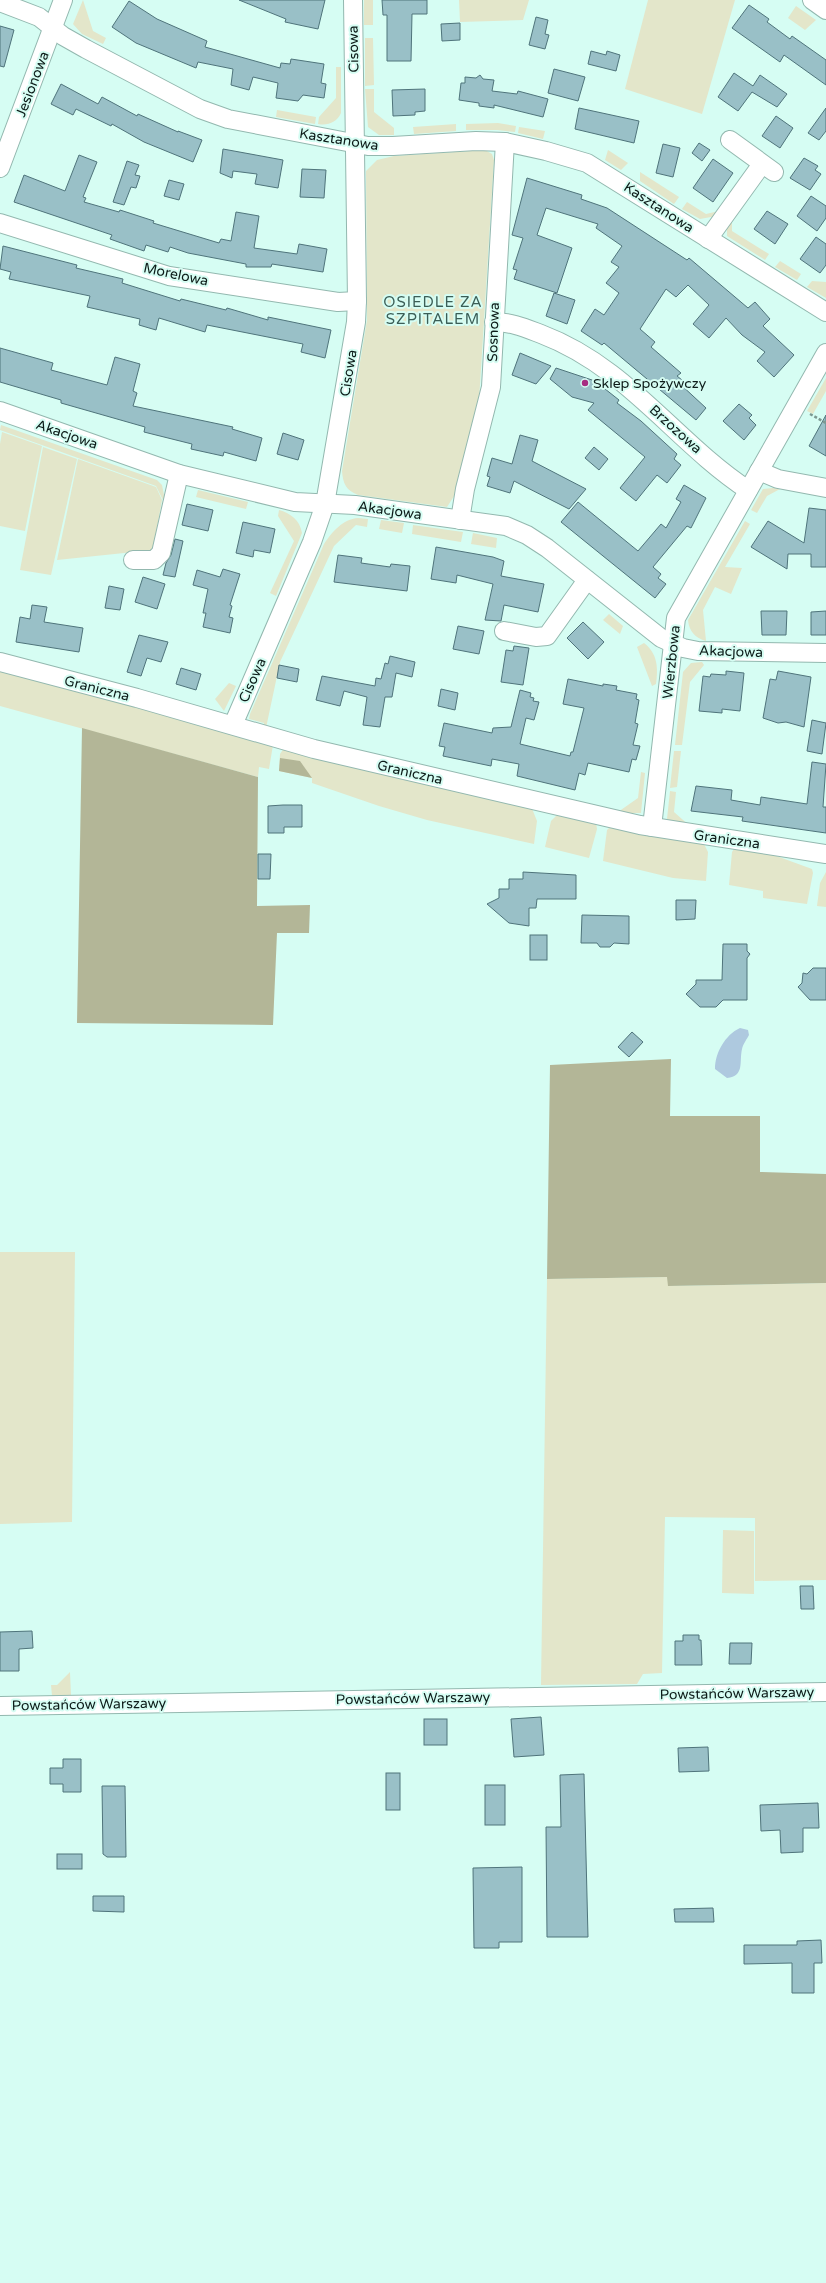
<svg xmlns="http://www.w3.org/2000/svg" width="826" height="2283" font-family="'Varela Round',sans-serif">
<rect width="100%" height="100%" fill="#d6fdf3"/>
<g fill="#e3e6ca">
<path d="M83,0l10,31 13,7 -3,6 -21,-10 -9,-10z"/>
<rect x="364" y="0" width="9" height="25"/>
<path d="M459,0h70l-6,20 -63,2z"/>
<path d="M648,0h87l-33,114 -77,-25z"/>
<path d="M796,6l20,14 -11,10 -17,-12z"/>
<path d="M365,38h8l1,47 -9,1z"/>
<path d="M336,67h5v46c-4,9 -13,13 -23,11l1,-7 17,-19z"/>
<path d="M365,89h9v23l20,16v7h-15l-11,-8z"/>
<path d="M277,110l39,7 -1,7 -39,-7z"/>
<path d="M498,123l18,3 -1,6 -18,-2h-31v-6z"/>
<path d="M456,124v7l-42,3 -1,-7z"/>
<path d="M519,127l26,4 -2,8 -25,-6z"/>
<path d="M485,150l7,4 2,6 -15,241 -21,89 -11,17 -89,-12c-12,-5 -15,-11 -16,-24l25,-151 -1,-149 11,-11 17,-4z"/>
<path d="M608,150l20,13 -7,7 -16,-10z"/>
<path d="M640,172l39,25 -5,7 -34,-23z"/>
<path d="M687,202l19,12 13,-3 -5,9 -3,-3 -11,2 -18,-10z"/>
<path d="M732,219v12l37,23 -4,6 -38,-24v-8l-3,-2z"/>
<path d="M780,261l21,13 -4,6 -22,-13z"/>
<path d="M812,281l14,1v16l-19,-11z"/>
<path d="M826,378v13l-13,23 -6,-3z"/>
<path d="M1,425l156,55 5,5 2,10h4l-13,56 -26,3 24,-4 10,-50 -7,-14 -156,-56z"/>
<path d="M2,432l40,14 -17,85 -25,-5v-82z"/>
<path d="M43,447l34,12 -26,116 -31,-5z"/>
<path d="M78,459l78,28 6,13 -9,50 -96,10z"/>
<path d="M773,488l7,1 -13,7 -10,17 -6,-3 12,-21z"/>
<path d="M198,490l50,12 -2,7 -50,-12z"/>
<path d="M279,510c11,3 21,10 23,23l-26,63 -6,-3 24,-52 -16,-25z"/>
<path d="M358,518l10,1 -1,8 -11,-2 -22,21 -54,116 -14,66 -3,3 1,-8 -15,-4 1,-5 74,-170c8,-12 19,-25 34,-26z"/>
<path d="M381,520l23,3 -2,10 -23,-4z"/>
<path d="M745,521l5,3 -25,43 17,1 -11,26 -16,-7 -12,23 3,31c-11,-3 -17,-10 -18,-21z"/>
<path d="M413,525l50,7 -2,10 -49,-8z"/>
<path d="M473,533l24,5 -1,10 -25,-4z"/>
<path d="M609,614l14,12 -3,8 -17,-14z"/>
<path d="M644,643c14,11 14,25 12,41l-4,2 -15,-39z"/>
<path d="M702,662l2,3 -14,17 -8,63h-7l8,-73 8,-9z"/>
<path d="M0,667l273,78 -4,24 -10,-2 -1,10 -258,-71z"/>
<path d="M229,683l7,3 -12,25 -9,-12z"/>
<path d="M284,748l247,58 6,15 -3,23 -107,-24 -48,-14 -67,-23v-5l-33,-7 1,-17z"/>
<path d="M674,751h7l-4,36 -7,1z"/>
<path d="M641,772l4,1 -4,40h-8l-1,6 -14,-7 20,-14z"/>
<path d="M670,791l6,1 -2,20 17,15 -24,-8z"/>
<path d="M560,812l36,11 1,6 -8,29 -44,-11 6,-26z"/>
<path d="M612,825l91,17 5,10 -2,29 -33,-3 -70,-17 4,-31z"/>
<path d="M752,847l60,22 1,4 -6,31 -44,-6v-7l-34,-6 3,-33 2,-3z"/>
<path d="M826,872v35l-9,-1 3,-23z"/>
<path d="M0,1252h75l-3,270 -72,2z"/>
<path d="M668,1277v9l158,-3v297l-71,1v-63l-90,-1 -3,156 -19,1 -6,10 -96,1 6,-406z"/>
<path d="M723,1530l31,1v63l-32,-1z"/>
<path d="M70,1672l1,23 -19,1 -1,-11h6z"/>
</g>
<g fill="#b3b697">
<path d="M82,728l176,49 -1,129 53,-1 -1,28h-32l-4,92 -196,-2z"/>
<path d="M280,758l20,3 12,17 -33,-7z"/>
<path d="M671,1059l-1,57h90v56l66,2v109l-158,3 -1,-9 -120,2 3,-214z"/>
</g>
<path fill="#aec9df" d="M740,1028l8,2 1,5c-2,4 -6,9 -7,14 -3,13 3,27 -15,29l-12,-9c0,-16 10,-34 25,-41z"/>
<g fill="#99c0c7" stroke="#4f747b">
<path d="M239,0h86l-7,29 -33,-7 1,-3z"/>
<path d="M382,0h45v14h-15l-1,47h-24v-46h-4z"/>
<path d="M129,1l28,18 50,22 -2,6 75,21 1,-5 9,1 1,-5 33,5 -3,19 5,1 -2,14 -21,-3 -5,6 -22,-3 2,-15 -25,-6 -4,13 -18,-5 2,-16 -35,-7 -2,6 -60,-25 -24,-16z"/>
<path d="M749,5l20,14 -2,3 23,17 2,-3 34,24v25l-42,-30 -4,7 -48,-34z"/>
<path d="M536,17l12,3 -3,14 4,1 -4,14 -16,-4z"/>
<path d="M460,23v17l-18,1 -1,-17z"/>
<path d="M0,26l14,4 -10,37 -4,-1z"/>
<path d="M591,51l15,4 1,-4 13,4 -4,16 -28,-7z"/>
<path d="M554,69l31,8 -7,24 -30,-8z"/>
<path d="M734,73l19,13 7,-11 27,19 -10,13 -25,-15 -14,19 -20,-14z"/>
<path d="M480,75l3,4 11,1 -2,11 25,3 1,-3 30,8 -5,18 -49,-12v3l-15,-2v-3l-20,-3 2,-17h4v-6l11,1z"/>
<path d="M61,84l37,20 4,-7 35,19 1,-2 40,18v-1l24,9 -9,22 -49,-20 -32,-18 -1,2 -35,-17 -3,6 -22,-11z"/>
<path d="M425,89v22l-10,1v3l-22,1 -1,-26z"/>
<path d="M579,108l60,13 -5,22 -59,-14z"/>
<path d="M826,108v23l-7,9 -11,-7z"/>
<path d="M776,116l17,12 -13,20 -18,-12z"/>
<path d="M699,143l11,7 -8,11 -10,-8z"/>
<path d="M663,144l17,4 -7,29 -17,-4z"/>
<path d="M223,149l60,11 -5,28 -23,-4 2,-10 -24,-3 -1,7 -12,-5z"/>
<path d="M79,155l18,7 -14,35 3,1 -2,4 35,10 1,-2 34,11 -1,2 66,20 2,-4 10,2 5,-29 23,4 -5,32 43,6 2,-10 28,5 -4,23 -51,-8 -1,3h-25v-3l-58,-11 -18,-6 -2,5 -22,-7 -2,6 -34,-12 2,-4 -98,-33 10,-27 41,16z"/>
<path d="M804,158l14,8 -3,4 6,4 -11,16 -20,-12z"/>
<path d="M713,159l20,14 -20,29 -20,-14z"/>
<path d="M127,161l12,4 -4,10 5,1 -4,12 -5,-1 -7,18 -11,-3z"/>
<path d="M302,169l24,1 -2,28 -24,-1z"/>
<path d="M527,178l55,17 -1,4 26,9 80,52 2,-2 59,50 7,-6 15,17 -7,7 31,29 -20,22 -17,-16 8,-9 -23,-17 -16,-17 -17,20 -16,-14 16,-19 -21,-20 -12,12 -10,-8 -26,40 15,13 -4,5 30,26 -4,3 5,4 -3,3 27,25 -10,12 -92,-77 -2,2 -21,-14 14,-22 9,6 15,-22 -13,-10 13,-16 -8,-5 11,-16 -26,-18 2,-4 -52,-16 -9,27 35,13 -15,45 -43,-14 3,-9 -4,-1 10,-31 -11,-3z"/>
<path d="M169,180l15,4 -5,16 -15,-4z"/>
<path d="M811,196l15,10v12l-9,13 -20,-15z"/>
<path d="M767,211l21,13 -13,20 -21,-15z"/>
<path d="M816,237l10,7v21l-6,8 -20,-14z"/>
<path d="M3,246l74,19 -1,3 47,11 -1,4 58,18 1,-2 45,11 1,-2 41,12v-3l63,13 -6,28 -24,-6 2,-8 -96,-19 -2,7 -46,-14 -3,12 -17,-5 1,-6 -53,-12 3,-11 -81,-17 2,-7 -11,-3z"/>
<path d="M554,293l21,7 -8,24 -21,-8z"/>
<path d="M0,348l53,15 -2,7 56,15 8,-28 25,7 -7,27 4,2 -4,13 100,21 -1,2 30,9 -6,23 -32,-9 -1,4 -32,-7 1,-5 -48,-12 1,-5 -84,-24v-3l-61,-18z"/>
<path d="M520,353l31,13 -15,18 -24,-9z"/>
<path d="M556,368l39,13 24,19 -2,3 24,18 36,33 -3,5 7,6 -14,18 -10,-8 -21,26 -16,-13 25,-31 -57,-47 6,-7 -22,-6 -22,-18z"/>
<path d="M739,404l13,11 -3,3 7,7 -12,15 -21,-19z"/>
<path d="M826,415v41l-17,-10z"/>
<path d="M283,433l21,7 -6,20 -21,-6z"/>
<path d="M520,435l18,5 -6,21 54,28 -17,20 -55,-28 -4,12 -23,-7 3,-9 -3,-1 5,-18 20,6z"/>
<path d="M594,447l14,12 -9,11 -14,-12z"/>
<path d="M684,485l22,13 -15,30 -4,-2 -34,41 8,7 -3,4 8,6 -11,14 -94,-76 17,-20 60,49 23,-27 5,4 15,-26 -5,-3z"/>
<path d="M187,504l26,6 -5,21 -26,-6z"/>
<path d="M809,508l17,2v57h-15v-13h-23l-1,15 -36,-22 17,-26 36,22z"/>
<path d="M243,522l32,7 -5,24 -16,-3 -1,7 -17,-4z"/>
<path d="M175,539l8,2 -8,36 -12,-2 3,-12 5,-8z"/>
<path d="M436,547l57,10 11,4 -3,15 43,8 -6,28 -34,-7 -3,16 -16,-1 8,-36 -36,-9 -1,8 -25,-4z"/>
<path d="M338,555l24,3 -1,5 29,4 1,-3 19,2 -3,25 -73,-9z"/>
<path d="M223,569l17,5 -10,31 2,1 -3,11 4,1 -3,15 -27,-6 3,-14h-3l5,-24 -15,-4 4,-15 23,7z"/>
<path d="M143,577l22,7 -8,25 -22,-7z"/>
<path d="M109,586l15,3 -4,21 -15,-2z"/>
<path d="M32,605l15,2 -3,15 39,6 -4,24 -63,-10 4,-25 10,2z"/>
<path d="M761,611h26l-1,24h-24z"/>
<path d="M826,611v24h-15v-23z"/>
<path d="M583,622l21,20 -16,17 -21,-21z"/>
<path d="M458,626l26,5 -5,23 -26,-5z"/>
<path d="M139,635l29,7 -7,20 -14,-4 -6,18 -14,-4z"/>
<path d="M514,646l15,2 -6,37 -22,-3 5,-32 7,1z"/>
<path d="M390,656l25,6 -3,15 -16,-4 -4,24h-7l-5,30 -17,-2 4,-28 -23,-6 -4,15 -24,-6 6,-24 53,10 1,-8 5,1 4,-16 3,1z"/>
<path d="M279,665l20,4 -2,13 -20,-4z"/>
<path d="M181,668l20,6 -5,16 -20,-6z"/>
<path d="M726,671l18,2 -4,38 -18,-2v4l-23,-2 4,-35 7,1 1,-3 15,1z"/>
<path d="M778,671l33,6 -7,50 -18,-5 -8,1 -15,-5 7,-39 6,1z"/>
<path d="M568,679l35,7v-2l14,2 -1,4 21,4 -1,5 3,1 -4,23 3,1 -5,21 7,1 -4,14 -4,-1 -3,13 -41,-9 -3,12 -6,-2 -4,17 -58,-14 2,-12 -27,-5 -1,7 -48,-10 2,-9 -6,-1 5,-23 48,10 1,-5 18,-1 9,-37 11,3 -1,4 4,1 -1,3 6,1 -5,18 -8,-2 -6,26 50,12 1,-4h2l11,-44 -21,-4z"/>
<path d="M441,689l17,4 -3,17 -17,-4z"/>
<path d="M812,720l14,3 -4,31 -15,-3z"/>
<path d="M812,762l14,2 -3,43h3v26l-84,-12 1,-4 -52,-6 5,-25 36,4 -1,10 29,5 1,-8 46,7z"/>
<path d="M283,805h19v22h-18v6h-16v-27z"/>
<path d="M258,854h13l-1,25h-12z"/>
<path d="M523,872l53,3v24h-39l-1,9h-7v18l-20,-3 -22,-19 12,-6v-9h10v-10h14z"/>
<path d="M676,900h20l-1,19 -19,1z"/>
<path d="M582,915l47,1v28l-15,-1 -4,4h-10l-3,-4h-16z"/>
<rect x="530" y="935" width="17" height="25"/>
<path d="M723,944h24v7l3,3 -3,4v42h-24l-7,7h-16l-14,-13 10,-10v-4h26z"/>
<path d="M813,968h13v32h-16l-12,-13 4,-4 1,-10 4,1z"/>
<path d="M632,1032l11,10 -14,15 -11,-10z"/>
<path d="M800,1586h13l1,23h-13z"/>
<path d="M32,1631l1,17 -14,1v22h-19v-39z"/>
<path d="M683,1635h16v5h2l1,25h-27v-24h8z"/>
<path d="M730,1643h22l-1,21h-22z"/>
<path d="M541,1717l3,38 -30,2 -3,-38z"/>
<rect x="424" y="1719" width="23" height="26"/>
<path d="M708,1747l1,24 -30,1 -1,-24z"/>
<path d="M63,1759h18v33h-18v-8h-13v-16h13z"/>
<rect x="386" y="1773" width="14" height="37"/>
<path d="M584,1774l4,163h-41l-1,-110h15l-1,-52z"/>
<rect x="485" y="1785" width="20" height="40"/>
<path d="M102,1786h23l1,71h-19l-4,-3z"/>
<path d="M818,1803l1,25h-16v24l-22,1 -1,-23 -19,1 -1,-26z"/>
<rect x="57" y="1854" width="25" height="15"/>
<path d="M522,1867v75h-23v6h-25l-1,-80z"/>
<path d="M93,1896h31v16l-31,-1z"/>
<path d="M713,1908l1,14h-39l-1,-13z"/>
<path d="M821,1940l1,23h-8v30h-22v-30l-48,1v-19h53v-4z"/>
</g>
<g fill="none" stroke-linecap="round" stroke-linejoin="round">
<g stroke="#93b8af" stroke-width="20">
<g id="minor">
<path d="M812,0l14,10"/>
<path d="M0,2l39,15 24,19 23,13 114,60 28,10 140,27h25l83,-5 29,1 41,9 41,12 239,149"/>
<path d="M730,140l44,32"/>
<path d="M0,168l63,-168"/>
<path d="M0,223l169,53 169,26 19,-1"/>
<path d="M708,239l54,-75"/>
<path d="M494,322c17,0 31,6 47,12 87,33 133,107 207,156"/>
<path d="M0,411l179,63 116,28 60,3 151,21 21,9 20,13 114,90 22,10 15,3 128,2"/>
<path d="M759,471l19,8 48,9"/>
<path d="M460,520l5,-31 26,-102 14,-245"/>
<path d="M133,560h21l7,-7 18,-79"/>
<path d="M504,631l32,6 11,-1 40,-56"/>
<path d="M0,662l137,36 177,51 326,76 186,29"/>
<path d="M233,725l79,-183 13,-38 31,-182 1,-21 -4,-301"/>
<path d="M652,827l24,-209 150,-265"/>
<path d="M0,1706l826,-14"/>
</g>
</g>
<path stroke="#7c9891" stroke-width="2.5" stroke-dasharray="3 2" stroke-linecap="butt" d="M810,414l16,9"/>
<use href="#minor" stroke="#fff" stroke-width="18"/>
</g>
<circle fill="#a72d81" stroke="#d6fdf3" stroke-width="1.5" cx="585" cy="383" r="4"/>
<g text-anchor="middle" stroke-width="4" stroke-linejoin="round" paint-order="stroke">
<g font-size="14" fill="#0c1b18" stroke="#d6fdf3">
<text transform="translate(353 49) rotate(-91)" y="5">Cisowa</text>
<text transform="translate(32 84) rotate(-69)" y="5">Jesionowa</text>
<text transform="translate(339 139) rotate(9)" y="5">Kasztanowa</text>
<text transform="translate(659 207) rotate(33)" y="5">Kasztanowa</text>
<text transform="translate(176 274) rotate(12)" y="5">Morelowa</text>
<text transform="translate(493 332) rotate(-88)" y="5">Sosnowa</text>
<text transform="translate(348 373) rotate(-81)" y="5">Cisowa</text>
<text transform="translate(676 429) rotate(42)" y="5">Brzozowa</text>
<text transform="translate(67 434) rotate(19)" y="5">Akacjowa</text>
<text transform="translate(390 510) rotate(8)" y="5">Akacjowa</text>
<text transform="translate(731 651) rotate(2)" y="5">Akacjowa</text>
<text transform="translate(671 662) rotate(-84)" y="5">Wierzbowa</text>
<text transform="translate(252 680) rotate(-66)" y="5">Cisowa</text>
<text transform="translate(97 688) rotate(14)" y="5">Graniczna</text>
<text transform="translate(410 772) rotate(13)" y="5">Graniczna</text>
<text transform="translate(727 839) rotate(8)" y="5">Graniczna</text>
<text transform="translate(737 1693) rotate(-1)" y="5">Powstańców Warszawy</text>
<text transform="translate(413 1698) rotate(-1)" y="5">Powstańców Warszawy</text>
<text transform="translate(89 1704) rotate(-1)" y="5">Powstańców Warszawy</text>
</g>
<g font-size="14" fill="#0c1b18" stroke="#d6fdf3" text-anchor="start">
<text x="593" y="388">Sklep Spożywczy</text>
</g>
<g font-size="15" letter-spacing="1" fill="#3b5e56" stroke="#d6fdf3">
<text x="433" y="307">OSIEDLE ZA<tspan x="433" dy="17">SZPITALEM</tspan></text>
</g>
</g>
</svg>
